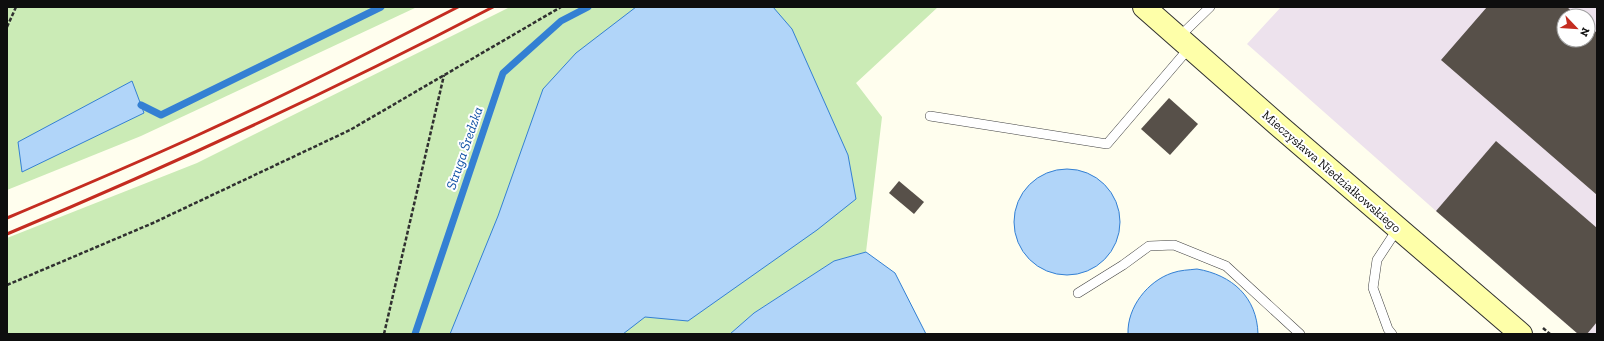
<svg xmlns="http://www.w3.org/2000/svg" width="1604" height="341" font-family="'Zilla Slab',serif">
<rect width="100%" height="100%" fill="#fffeee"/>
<path fill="#ede2ed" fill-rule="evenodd" d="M1281,7h316v327h-19l-142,-123 -189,-167zM1564,16h24v24h-24z"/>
<g fill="#cbebb6">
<path d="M7,7h410l-276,129 -134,54z"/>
<path d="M510,7h428l-82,76 26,34 -16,135 -32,9 -80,52 -24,21h-723v-96l190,-75z"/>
</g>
<g fill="#b1d5f9" stroke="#3480d3">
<path d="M636,7h137l19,22 56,126 8,44 -39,31 -129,91 -43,-4 -22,17h-173l48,-118 45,-127 33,-36z"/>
<path d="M132,81l12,32 -122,59 -4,-30z"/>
<circle cx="1067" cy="222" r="53"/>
<path d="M866,252l29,21 31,61h-196l24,-21 80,-52z"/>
<path d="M1197,269c35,6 60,28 61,65h-130c-1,-27 20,-53 44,-61 8,-3 17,-3 25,-4z"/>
</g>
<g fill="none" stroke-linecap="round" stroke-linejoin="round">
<g stroke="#3480d3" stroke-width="7">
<path d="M141,105l20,10 220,-108"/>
<path d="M415,334l88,-261 58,-52 27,-14"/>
</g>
</g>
<g fill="#575049">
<path d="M1487,7h80l10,9h-13v24h24v-15l9,8v162l-156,-135z"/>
<path d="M1169,98l29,26 -28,31 -29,-26z"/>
<path d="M1496,141l101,87v94l-10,12h-9l-142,-123z"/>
<path d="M899,181l25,21 -10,12 -25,-21z"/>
</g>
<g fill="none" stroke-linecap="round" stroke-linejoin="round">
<g stroke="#414141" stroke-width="10">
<g id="lane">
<path d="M1179,37l31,-30"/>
<path d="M930,116l177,28 83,-97"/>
<path d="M1078,293l45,-28 26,-19 25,-1 52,21 74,68"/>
<path d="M1392,334l-4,-5 -15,-41 4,-28 21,-32"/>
</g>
</g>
<g stroke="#303030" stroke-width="24">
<path id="secondary" d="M1144,7l134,118 243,209"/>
</g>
<g stroke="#303030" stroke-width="2.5" stroke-dasharray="4 2" stroke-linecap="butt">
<path d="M7,27l9,-20"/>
<path d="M7,285l146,-62 197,-93 211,-123"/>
<path d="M1543,328l7,6"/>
<path d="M384,334l60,-259"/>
</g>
<use href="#lane" stroke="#fff" stroke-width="9"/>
<use href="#secondary" stroke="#feffa9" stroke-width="22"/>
<g stroke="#c42c20" stroke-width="3">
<path d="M7,218c64,-27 128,-54 191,-83 88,-40 174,-84 260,-128"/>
<path d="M7,234c165,-69 327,-144 486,-227"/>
</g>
</g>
<g text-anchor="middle" stroke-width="4" stroke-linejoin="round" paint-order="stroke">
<g font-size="13" fill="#0e0e0e" stroke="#fff">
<text transform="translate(1332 171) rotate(41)" y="5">Mieczysława Niedziałkowskiego</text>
</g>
<g font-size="14" font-style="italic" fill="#1152a5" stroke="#fff">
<text transform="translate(464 148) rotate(-71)" y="5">Struga Średzka</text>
</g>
</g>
<rect width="1604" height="341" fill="none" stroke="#0e0e0e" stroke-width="16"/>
<g transform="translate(1576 28) rotate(115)"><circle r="19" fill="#ffffff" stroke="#9f9f9f"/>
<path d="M0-3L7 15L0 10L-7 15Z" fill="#c42c20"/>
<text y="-6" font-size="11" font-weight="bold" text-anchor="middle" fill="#0e0e0e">N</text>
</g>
</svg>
